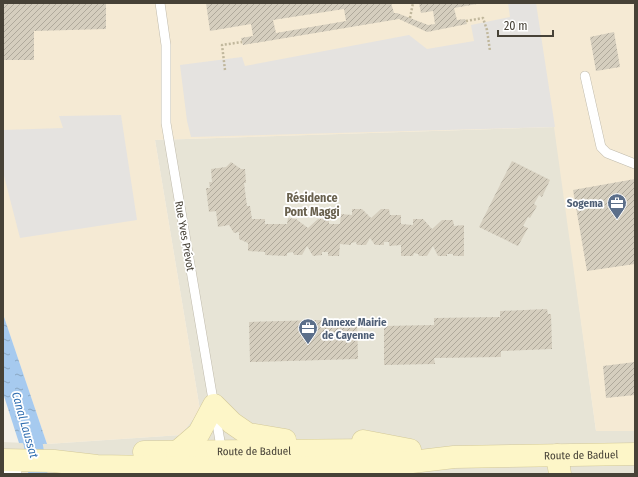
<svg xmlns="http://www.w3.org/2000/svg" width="638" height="477" font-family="'Fira Sans Condensed',sans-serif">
<defs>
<pattern id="water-ripples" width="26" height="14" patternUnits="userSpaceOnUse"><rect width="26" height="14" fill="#a6caef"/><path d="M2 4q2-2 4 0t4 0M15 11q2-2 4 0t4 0" fill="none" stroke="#89a6c2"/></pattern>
<pattern id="building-hatch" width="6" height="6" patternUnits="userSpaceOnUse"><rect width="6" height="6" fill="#d5cebe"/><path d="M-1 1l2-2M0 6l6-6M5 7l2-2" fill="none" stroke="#afa99b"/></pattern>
</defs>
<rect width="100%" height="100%" fill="#f4f1e8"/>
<path fill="#e7e4d6" d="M555,127l41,304h39v43h-632v-32l44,2 134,-9 19,-25 -45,-270z"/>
<path fill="#f5ead4" d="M3,3h632v428h-39l-42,-304 -399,13 45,270 -19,25 -134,9 -44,-130z"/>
<g fill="#e5e3e0">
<path d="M508,3h28l19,124 -364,10 -4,-16 -7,-56 62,-8 3,9 164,-31 18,14 47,-8 -3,-16 39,-8z"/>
<path d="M121,115l16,105 -117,18 -17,-66v-42l60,-2 -4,-12z"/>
</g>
<path fill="url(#water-ripples)" d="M3,314l44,130 -28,-1 -16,-50z"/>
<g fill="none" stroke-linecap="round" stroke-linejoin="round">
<path stroke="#a6caef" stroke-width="19" d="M25,419l8,24 5,31"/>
</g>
<g fill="url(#building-hatch)" fill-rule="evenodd">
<path d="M3,3h103v26l-72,2v29h-31z"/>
<path d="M206,3h185l3,10h3l31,12 7,-1 -2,-13 -12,2 -2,-10 58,1 -23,4 3,12 8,-1 2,5 -40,8 -28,-13 -156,26 -2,-7 12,-2 -2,-12 -41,7zM344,9l2,12 -70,12 -3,-13z"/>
<path d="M614,32l6,35 -24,4 -6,-34z"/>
<path d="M512,161l38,19 -8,17 -3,-2 -5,9 3,2 -7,12 -2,-1 -5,9 5,2 -10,18 -39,-19z"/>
<path d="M231,162l10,7h4l1,14h-2l3,23h3l2,13h13v5h22l1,-6 8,1 12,9 10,-9h11v5h11l1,-10 11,1v-6h10l9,9 10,-9h8l1,6h11v9l12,1v-6h10l9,10 10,-9h11l1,6 10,-1v31h-11v-2h-6v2h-9l-5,-10 -6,10h-8l-1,-2 -4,-1 -1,3h-12v-11l-12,1v-4h-5v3h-9l-5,-7 -4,7h-9l-1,-3 -5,1v2l-11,-1 -1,12h-11v-4h-6v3l-9,1 -6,-10 -5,9h-8l-1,-3 -6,1v3l-22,-1v-3l-17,-1v-8l-9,-4v-7l-5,1 -5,-8 -11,2 -2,-16 -7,1 -3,-24h4l-1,-6h3l-1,-13 15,-2z"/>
<path d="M635,179v85l-48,7 -14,-81z"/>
<path d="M547,309l1,5h3l1,35 -51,2v6l-67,1 1,6 -51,1v-39l50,-1v-7l66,-1v-6z"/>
<path d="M357,319l1,40 -108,3 -1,-40z"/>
<path d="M635,362v33l-29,3 -3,-32z"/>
</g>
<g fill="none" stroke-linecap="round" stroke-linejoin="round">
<g stroke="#bfbaab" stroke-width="10">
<g id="lane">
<path d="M160,3l6,42v78l56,330"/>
<path d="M585,76l16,71 6,6 28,11"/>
</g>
</g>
<g stroke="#bfbaab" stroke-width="20">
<path id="street" d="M10,460l2,14"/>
</g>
<g stroke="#d3c999" stroke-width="23">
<g id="secondary">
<path d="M363,441l47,9"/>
<path id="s1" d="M144,452l234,-2"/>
<path d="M177,452l22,-19 15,-28 18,18 16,11 37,6"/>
<path d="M557,455l3,19"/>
<path id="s2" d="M3,460l51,1 43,5 167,3 131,-5 59,-7 181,-3"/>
</g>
</g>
<g stroke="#c0b79c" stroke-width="2.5" stroke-dasharray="2 2" stroke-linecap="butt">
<path d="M410,18l3,-15"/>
<path d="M466,21l17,-3 4,12 3,21"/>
<path d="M225,70l-3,-25 20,-3"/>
</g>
<use href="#lane" stroke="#fff" stroke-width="9"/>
<use href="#street" stroke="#fff" stroke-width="19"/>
<use href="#secondary" stroke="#fdf6c8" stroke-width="22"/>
</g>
<defs>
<g id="office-pin" transform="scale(1)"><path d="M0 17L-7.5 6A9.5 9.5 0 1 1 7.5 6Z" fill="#5c6f8a" stroke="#fff"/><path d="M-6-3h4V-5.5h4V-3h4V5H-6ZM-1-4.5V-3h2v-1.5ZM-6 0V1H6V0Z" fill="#fff"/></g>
</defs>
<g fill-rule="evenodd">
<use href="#office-pin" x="617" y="203"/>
<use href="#office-pin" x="308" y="328"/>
</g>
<g text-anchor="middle" stroke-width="3.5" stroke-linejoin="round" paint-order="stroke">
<g font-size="11" font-weight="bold" fill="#4e5e75" stroke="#fff" text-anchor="end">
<text x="603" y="207">Sogema</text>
<text x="322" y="326" text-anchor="start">Annexe Mairie<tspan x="322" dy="13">de Cayenne</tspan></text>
</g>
<g font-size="11" fill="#474237" stroke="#fff">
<text transform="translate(185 236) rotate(80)" y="4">Rue Yves Prévot</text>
<text dy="4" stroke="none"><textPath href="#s1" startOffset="110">Route de Baduel</textPath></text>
<text dy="4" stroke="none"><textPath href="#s2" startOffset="579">Route de Baduel</textPath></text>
</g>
<g font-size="12" font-weight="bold" fill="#69614e" stroke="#fff">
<text x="312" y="202">Résidence<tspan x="312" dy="14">Pont Maggi</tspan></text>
</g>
<g font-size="12" font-style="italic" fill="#326fb1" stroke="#fff">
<text transform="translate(25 425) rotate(74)" y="4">Canal Laussat</text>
</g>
</g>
<rect width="638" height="477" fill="none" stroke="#474237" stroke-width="8"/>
<path d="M498 30v6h55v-6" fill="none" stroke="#474237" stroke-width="2"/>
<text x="504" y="30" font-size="12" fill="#474237" stroke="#ffffff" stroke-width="3" paint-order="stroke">20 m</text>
</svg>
